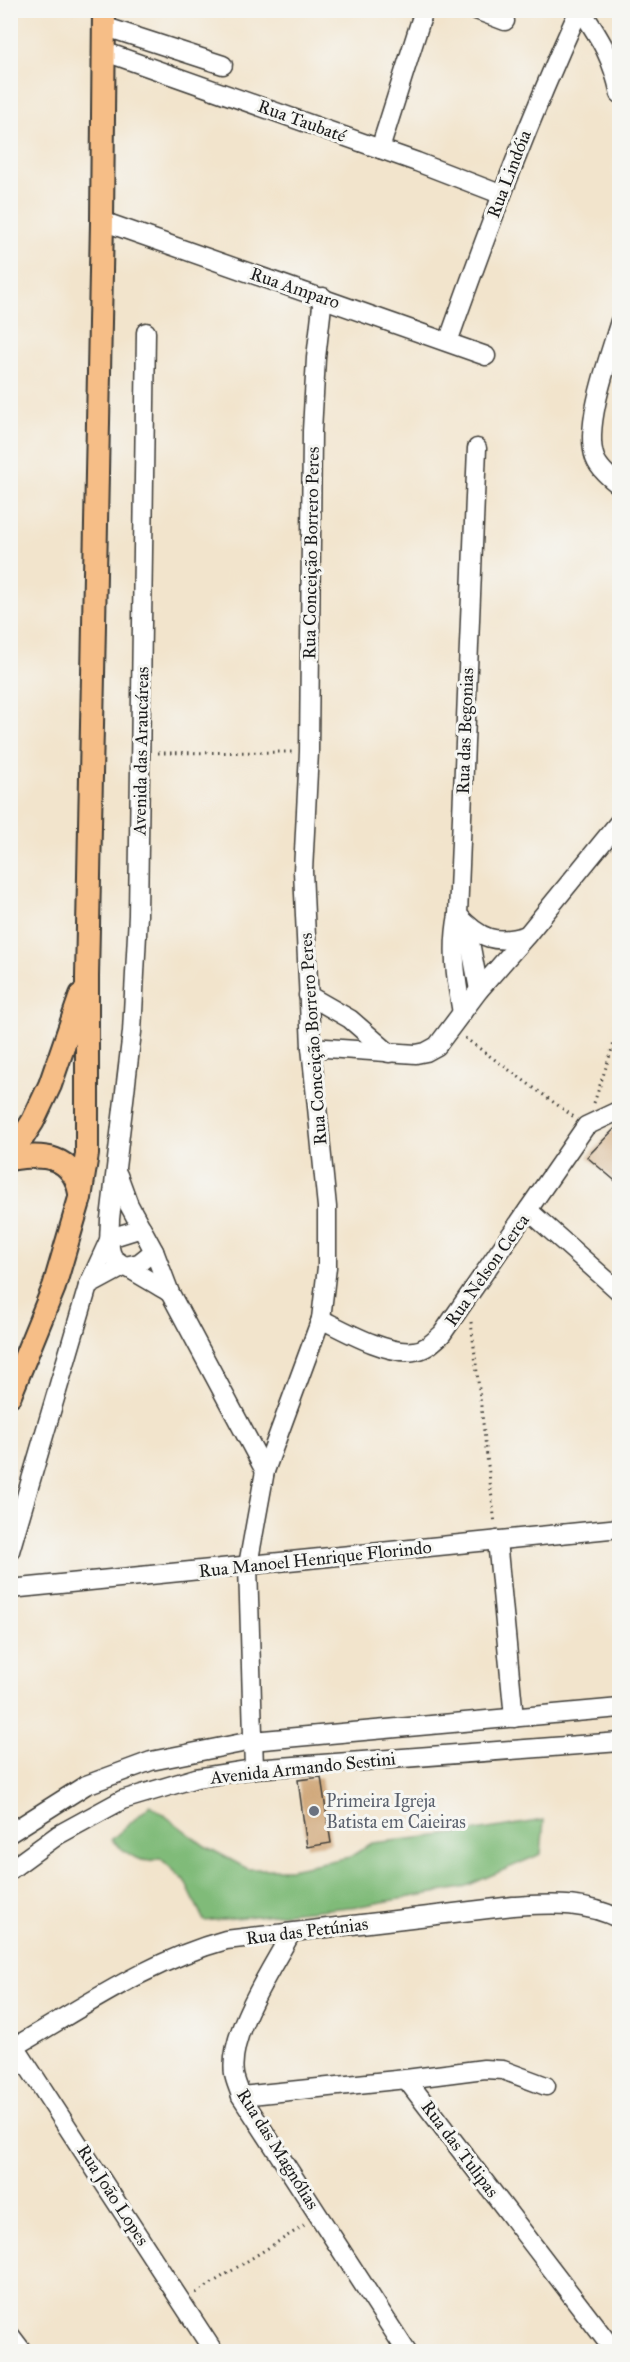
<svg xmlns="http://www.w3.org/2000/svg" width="630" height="2362" font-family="'IM FELL Great Primer',serif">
<rect width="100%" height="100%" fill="#f6f6f2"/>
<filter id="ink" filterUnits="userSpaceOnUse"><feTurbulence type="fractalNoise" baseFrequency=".0167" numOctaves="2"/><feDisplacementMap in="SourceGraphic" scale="12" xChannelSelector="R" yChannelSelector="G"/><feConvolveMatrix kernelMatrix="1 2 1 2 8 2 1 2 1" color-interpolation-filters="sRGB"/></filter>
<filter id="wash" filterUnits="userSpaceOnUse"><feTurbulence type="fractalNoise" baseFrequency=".008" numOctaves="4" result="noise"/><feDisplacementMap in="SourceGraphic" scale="24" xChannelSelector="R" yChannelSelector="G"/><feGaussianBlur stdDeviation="1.35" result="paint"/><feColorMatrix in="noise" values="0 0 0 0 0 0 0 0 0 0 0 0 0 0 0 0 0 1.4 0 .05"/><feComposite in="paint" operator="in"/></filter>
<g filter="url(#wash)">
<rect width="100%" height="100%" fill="#f2e4cc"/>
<path fill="#80bb79" stroke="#4e6c4a" stroke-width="1.5" d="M151,1805l54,41 43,23h42l60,-12 22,-14 91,-10 81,-13 -3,34 -79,34 -102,18 -156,15 -20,-41 -24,-22c-20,9 -34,-6 -49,-18z"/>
<g id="blocks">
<g fill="#cea372">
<path d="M620,1123v62l-33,-28z"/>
<path d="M321,1777l10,66 -24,4 -9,-67z"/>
</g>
</g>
</g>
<g filter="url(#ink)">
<use href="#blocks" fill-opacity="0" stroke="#3c3a36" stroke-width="1.5"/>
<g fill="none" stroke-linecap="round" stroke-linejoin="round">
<g stroke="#3c3a36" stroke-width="21">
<g id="minor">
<path d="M476,10l29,11"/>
<path d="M581,10c21,31 31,48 39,84"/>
<path d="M103,26l120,39"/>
<path d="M103,51l314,111 83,32"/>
<path d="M380,149l44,-139"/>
<path d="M102,221l384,135"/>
<path d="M620,321c-10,34 -37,105 -25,137 4,11 15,20 25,28"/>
<path d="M146,332l-8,583 -6,117 -22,187c0,11 -3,28 3,38 4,6 47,29 57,36"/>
<path d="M448,342c40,-113 81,-223 131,-332"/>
<path d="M458,915c22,24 38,30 69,20"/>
<path d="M467,926l12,64"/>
<path d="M308,995l42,24 39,34"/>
<path d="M462,1013c-6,-34 -11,-63 -4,-98l19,-467"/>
<path d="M311,1047l105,7 10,-2 11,-6 42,-56 48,-55 93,-114"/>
<path d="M118,1175l11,30 25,46 16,42 95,178"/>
<path d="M528,1210l92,82"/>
<path d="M88,1286l37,-20 14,-3 15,-12"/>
<path d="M321,1319c24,12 66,36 93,32 12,-1 20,-10 28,-17l144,-208 34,-16"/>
<path d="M497,1540l17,178"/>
<path d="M10,1551l78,-265 22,-48 32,-10"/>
<path d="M10,1589l610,-61"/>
<path d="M254,1769l-6,-204 17,-94 56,-152 6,-52v-60l-16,-160 -8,-176 6,-119 3,-321 4,-73 7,-61"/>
<path d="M10,1833l76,-48 65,-24 101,-20 368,-33"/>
<path d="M10,1870l48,-35 64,-35 74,-22 58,-9 366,-27"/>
<path d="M291,1933c-19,36 -63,100 -57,141 1,7 5,15 7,22l166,256"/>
<path d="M10,2039l204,313"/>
<path d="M16,2046c69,-40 133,-85 210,-106l287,-34c39,-2 70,-5 107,13"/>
<path d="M406,2079l78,-10 19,1 43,16"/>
<path d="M241,2096l165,-17 209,273"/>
<path d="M10,2335l13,17"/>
</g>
</g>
<g stroke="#3c3a36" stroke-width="26">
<g id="major">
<path d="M10,1157l23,-36 17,-36 31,-90"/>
<path d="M10,1159c33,-6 63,-4 70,34"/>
<path d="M10,1395l44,-108 26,-89 7,-44v-177l15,-756 2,-211"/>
</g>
</g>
<g stroke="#3c3a36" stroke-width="3" stroke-dasharray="1.5 4.5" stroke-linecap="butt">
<path d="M158,753l134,-1"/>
<path d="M465,1038l109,79"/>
<path d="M594,1103l26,-78"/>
<path d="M471,1322l24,202"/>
<path d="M196,2293l109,-68"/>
</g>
<use href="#minor" stroke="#fff" stroke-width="18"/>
<use href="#major" stroke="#f6be87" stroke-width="22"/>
</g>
</g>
<circle fill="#6b7280" stroke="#f6f6f2" stroke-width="2" cx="314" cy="1811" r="6"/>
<g text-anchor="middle" stroke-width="6" stroke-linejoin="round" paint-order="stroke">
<g font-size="18" fill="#1c1c1c" stroke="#f6f6f2">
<text transform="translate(302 121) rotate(20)" y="6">Rua Taubaté</text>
<text transform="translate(509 174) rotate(-69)" y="6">Rua Lindóia</text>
<text transform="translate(295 288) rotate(19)" y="6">Rua Amparo</text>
<text transform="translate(311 553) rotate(-89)" y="6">Rua Conceição Borrero Peres</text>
<text transform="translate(465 731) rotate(-88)" y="6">Rua das Begonias</text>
<text transform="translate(141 751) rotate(-89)" y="6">Avenida das Araucáreas</text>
<text transform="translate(313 1039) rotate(-94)" y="6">Rua Conceição Borrero Peres</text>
<text transform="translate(487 1270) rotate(-55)" y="6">Rua Nelson Cerca</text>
<text transform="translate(315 1559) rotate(-6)" y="6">Rua Manoel Henrique Florindo</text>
<text transform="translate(303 1768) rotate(-6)" y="6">Avenida Armando Sestini</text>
<text transform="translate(307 1931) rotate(-7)" y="6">Rua das Petúnias</text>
<text transform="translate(278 2149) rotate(58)" y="6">Rua das Magnólias</text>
<text transform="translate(460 2149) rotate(53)" y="6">Rua das Tulipas</text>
<text transform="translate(113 2195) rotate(57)" y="6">Rua João Lopes</text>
</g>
<g font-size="18" fill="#5b616d" stroke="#f6f6f2" text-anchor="start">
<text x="326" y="1807">Primeira Igreja<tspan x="326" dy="21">Batista em Caieiras</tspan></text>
</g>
</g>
<rect width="630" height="2362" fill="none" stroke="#f6f6f2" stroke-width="36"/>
</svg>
